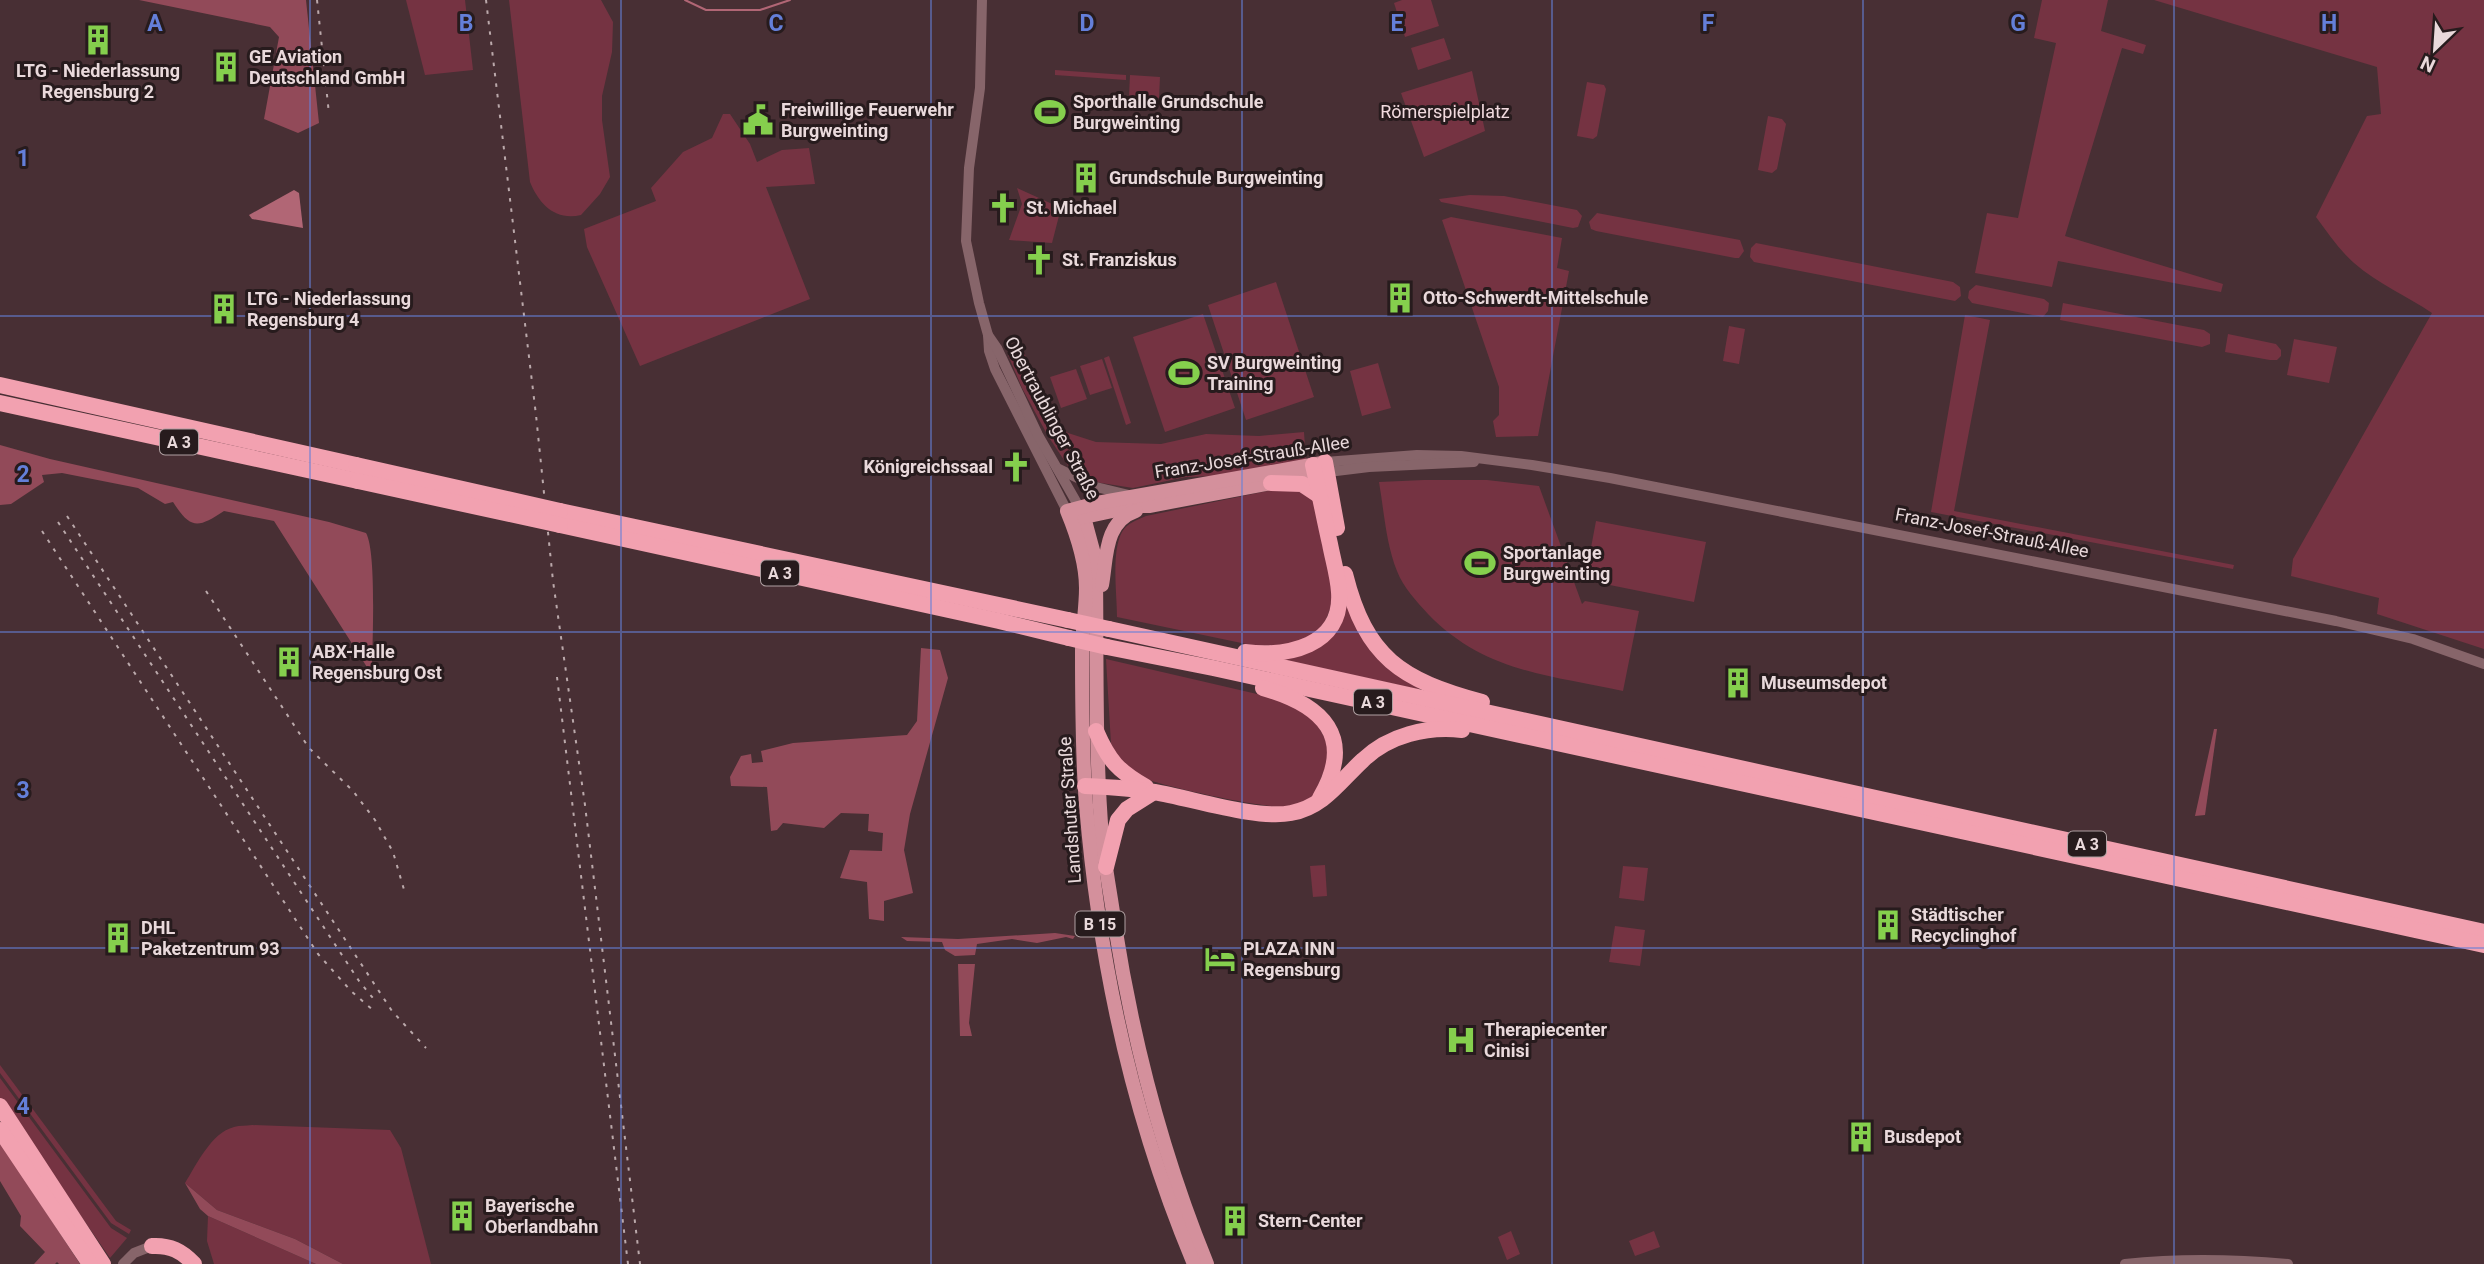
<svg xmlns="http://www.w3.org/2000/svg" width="2484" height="1264" font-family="Roboto,sans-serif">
<rect width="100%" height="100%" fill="#482f34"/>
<g fill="#753342">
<path d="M406,0h59l8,70 -48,5z"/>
<path d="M509,0h92l12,22 -1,30 -10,44v24l8,57 -10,17 -19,21c-26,6 -42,-11 -51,-33z"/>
<path d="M1402,0h29l8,26 -34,11 -11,-34z"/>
<path d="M2042,0h66l-7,31 45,14 -3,9 -21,-6 -57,188 158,48 -2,8 -163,-31 -6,26 -77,-14 12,-60 31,5 38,-175 -22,-5z"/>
<path d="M2154,0h330v649l-107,-35 2,-16 -88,-22 2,-17 139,-246c-25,-17 -54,-29 -78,-50 -15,-13 -26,-30 -38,-46l51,-101 14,-2 -4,-47z"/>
<path d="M1444,38l7,21 -33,11 -7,-22z"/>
<path d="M1055,70l71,5v5l-71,-5z"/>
<path d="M1472,71l13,60 -61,26 -23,-64z"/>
<path d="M1130,75l30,2 -1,21 -30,-2z"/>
<path d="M1587,82l17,3 2,4 -9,47 -4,3 -16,-3z"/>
<path d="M723,114h7l20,30 7,18 25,-12 27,-2 6,36 -49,3 44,112 -170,67 -53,-119 -3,-18 72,-28 -5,-13 32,-36 29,-14z"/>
<path d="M1768,116l14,3 4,5 -9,45 -5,4 -14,-3z"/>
<path d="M1017,188l44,20 -9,35 -43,-3 13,-36z"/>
<path d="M1470,195l34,1 73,14 5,6 -4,11 -5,1 -132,-26 -2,-3z"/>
<path d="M1597,213l143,27 4,11 -5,7h-4l-139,-27 -5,-2 -2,-7z"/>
<path d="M1451,217l111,21 -5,30 12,3 -31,165 -42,1 -3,-16 6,-6v-28l-57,-167z"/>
<path d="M1756,243l197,39 7,5 1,9 -6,5 -5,-1 -196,-38 -4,-5 1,-9z"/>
<path d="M1276,282l38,115 -68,23 -38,-115z"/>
<path d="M1976,285l68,14 5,4 -1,8 -5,6 -71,-14 -4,-5 1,-7z"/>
<path d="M2063,303l141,27 6,4v10l-8,3 -142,-27z"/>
<path d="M1203,314l32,94 -70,24 -32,-95z"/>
<path d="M1965,315l25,5 -36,191 280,54 -1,4 -302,-57z"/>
<path d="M1729,326l16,3 -6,35 -16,-3z"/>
<path d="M2228,334l48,10 5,6v6l-4,4h-7l-45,-8z"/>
<path d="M2294,339l43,8 -8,36 -42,-8z"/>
<path d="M1023,349l24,67 21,17 28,9 65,2 45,-10 53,2 45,-4 2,29 -91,15 -29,1 -53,11 -38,-6 -27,-16 -20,-30 -26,-48 -14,-33z"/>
<path d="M1109,356l22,67 -5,2 -22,-67z"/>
<path d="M1102,359l10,29 -22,7 -10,-29z"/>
<path d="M1378,363l13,45 -29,8 -12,-45z"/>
<path d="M1076,369l11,30 -26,9 -11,-31z"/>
<path d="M1424,480h63l52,6 43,118 3,-3 54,10 -16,80c-74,-16 -139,-19 -195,-77 -11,-12 -25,-27 -31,-43 -11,-27 -13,-60 -18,-89z"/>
<path d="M1299,488l17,12 16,82v22l-8,20 -13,12 -26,10 -34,-1 -134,-28c0,-23 -6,-65 5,-85 5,-9 15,-12 24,-16l131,-27z"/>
<path d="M1596,521l110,21 -12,60 -109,-22z"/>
<path d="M1344,603l39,60 38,27 -142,-31 15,-4z"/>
<path d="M1106,659l151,35 1,-3 17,5 40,24 17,32 -19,45c-8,3 -17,9 -25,10 -21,2 -136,-22 -154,-33 -10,-7 -18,-19 -23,-30z"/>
<path d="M1325,865l2,31 -14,1 -3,-31z"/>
<path d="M1623,866l25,2 -4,33 -25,-3z"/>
<path d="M1615,926l30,4 -5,36 -31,-4z"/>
<path d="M0,1065l116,156 15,9 -2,4 -18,-11 -111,-150z"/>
<path d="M0,1078l111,150 16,10 -17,20 -110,-159z"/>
<path d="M252,1125l138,5 11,18 30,116h-88l-48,-25 -78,-29 -32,-27c12,-19 26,-50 49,-56 6,-2 12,-1 18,-2z"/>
<path d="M208,1216l108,48h-102l-7,-23z"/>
<path d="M1511,1231l9,23 -13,6 -9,-23z"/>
<path d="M1654,1231l6,16 -25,9 -6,-15z"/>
</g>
<g fill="#924a59">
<path d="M139,0h167l13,123 -21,10 -34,-14 15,-82 -9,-10z"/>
<path d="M0,445l50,14 279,63 37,11c11,19 6,115 6,142l-98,-154 -50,-10c-26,17 -33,19 -51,-9l-8,2 -27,-16 -76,-15 -20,2 2,7 -33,22 -11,1z"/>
<path d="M921,648l19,2 8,28 -38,136 -6,36 9,43 -29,8v20l-15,-2 -2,-37 -27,-4 10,-28 32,1 1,-18 -15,-2 1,-17 -28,-1 -17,15 -41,-5 -6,7 -6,1 -4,-44 -36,-1 -1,-9 11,-21 10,-2 1,9 11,-1 -2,-11 32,-8 114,-8 10,-14z"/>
<path d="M2214,729h3l-12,86 -10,1z"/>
<path d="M1055,933l20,3 -2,3 -7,-2 -29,6 -25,-4 -35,5 -2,11 -20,1 -10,-6 -3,-8 -35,-1 -6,-4 57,2z"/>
<path d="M958,964h17l-6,59 3,13h-12z"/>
<path d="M0,1142l80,122h-21l-2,-2 -2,2h-21l11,-12 -25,-26 1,-10 -21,-35z"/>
<path d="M185,1183l32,27 78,29 48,25h-27l-108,-48 -8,-7z"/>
</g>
<path fill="#b16675" d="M294,190l5,3 4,35 -51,-9 -3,-4z"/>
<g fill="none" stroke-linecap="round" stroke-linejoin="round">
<path stroke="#b16675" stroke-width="2" d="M685,0l21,10h54l30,-10"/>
<g stroke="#87656a" stroke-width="10">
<path d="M982,0l-2,88 -11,80 -3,73 13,62 9,32 1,16 6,18 72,142"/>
<path d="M988,335l9,13 41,87 44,77"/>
<path d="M1325,462l92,-7 44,1 71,9 78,13 726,143 77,18 71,25"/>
<path d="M1059,469l37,18 33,8"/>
<path d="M1328,472l41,-5 105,-5"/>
<path d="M123,1264l11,-11 18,-7"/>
<path d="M2125,1264c55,-6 108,-5 163,0"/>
</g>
<g stroke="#d4909c" stroke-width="14">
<path d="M1084,517l10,37 2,22c1,87 -1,173 6,261 3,30 9,59 13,89 18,115 48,230 92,338"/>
<path d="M1075,519l61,-13h13l175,-33"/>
<path d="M1102,585c5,-28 2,-63 34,-74"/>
<path d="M1194,1264c-61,-145 -95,-302 -108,-459 -4,-51 -4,-103 -4,-154 0,-21 4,-42 4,-63 0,-27 -9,-53 -19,-77l30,-8 225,-40"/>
</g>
<g stroke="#f2a1b0" stroke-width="16">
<path d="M0,385l356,80"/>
<path d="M0,403l358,78"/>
<path d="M1325,462l12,66"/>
<path d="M1271,483l31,1 18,12"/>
<path d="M560,511l508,109"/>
<path d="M560,525l439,96 70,17"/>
<path d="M1345,574c21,84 56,106 137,128"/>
<path d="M1109,629l1375,303"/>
<path d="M1107,647l106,21 1271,277"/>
<path d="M1245,652c41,5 98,-5 94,-60 -1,-16 -6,-32 -9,-48 -6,-26 -11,-53 -17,-79"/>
<path d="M1263,688c60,17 93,49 57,110"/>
<path d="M1096,731c13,30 22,40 50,56"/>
<path d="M1085,786c23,1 46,2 69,6 37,6 103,28 137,21 33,-6 49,-32 72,-53 26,-25 64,-34 99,-30"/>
<path d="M1106,867l12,-47 9,-11 27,-17"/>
<path d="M0,1106l103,158"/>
<path d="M0,1130l90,134"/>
<path d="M152,1246c18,-1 30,5 42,18"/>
</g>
<g stroke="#bba9ab" stroke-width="2" stroke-dasharray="3.5 7" stroke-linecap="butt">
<path d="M317,0l12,114"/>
<path d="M486,0l50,415 17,166 32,224 55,459"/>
<path d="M67,516l325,495 34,37"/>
<path d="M58,522l301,459 18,22"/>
<path d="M42,531l276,423 33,37 23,20"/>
<path d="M206,591l103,157 44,43 22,29 18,32 12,41"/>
<path d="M557,677l71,587"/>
</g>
<g stroke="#f2a1b0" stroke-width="16">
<path d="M356,465l204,46"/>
<path d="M358,481l202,44"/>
<path d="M1068,620l41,9"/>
<path d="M1069,638l38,9"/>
</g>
</g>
<path fill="none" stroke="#647fd9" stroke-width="2" stroke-opacity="0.55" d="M310,0v1264M621,0v1264M931,0v1264M1242,0v1264M1552,0v1264M1863,0v1264M2174,0v1264M0,316h2484M0,632h2484M0,948h2484"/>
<defs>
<g id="building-bare" transform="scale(2.415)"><path d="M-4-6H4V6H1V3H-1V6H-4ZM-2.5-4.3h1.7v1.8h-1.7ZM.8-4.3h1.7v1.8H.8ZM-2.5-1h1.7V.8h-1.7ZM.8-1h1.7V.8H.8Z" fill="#85cf4d" stroke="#271b1d" stroke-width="2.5" paint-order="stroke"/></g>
<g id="stadium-bare" transform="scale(2.415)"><path d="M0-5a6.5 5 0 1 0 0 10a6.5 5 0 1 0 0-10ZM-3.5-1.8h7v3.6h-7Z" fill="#85cf4d" stroke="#271b1d" stroke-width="2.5" paint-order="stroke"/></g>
<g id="civic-bare" transform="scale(2.415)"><path d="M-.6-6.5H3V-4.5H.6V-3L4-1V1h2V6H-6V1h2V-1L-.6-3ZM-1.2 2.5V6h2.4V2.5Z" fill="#85cf4d" stroke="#271b1d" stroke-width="2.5" paint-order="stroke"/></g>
<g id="church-bare" transform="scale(2.415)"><path d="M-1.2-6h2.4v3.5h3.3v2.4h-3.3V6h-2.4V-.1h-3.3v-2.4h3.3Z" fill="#85cf4d" stroke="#271b1d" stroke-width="2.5" paint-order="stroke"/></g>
<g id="hotel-bare" transform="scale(2.415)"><path d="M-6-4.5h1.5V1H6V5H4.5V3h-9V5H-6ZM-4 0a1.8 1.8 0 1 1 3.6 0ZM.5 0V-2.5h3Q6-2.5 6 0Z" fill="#85cf4d" stroke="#271b1d" stroke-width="2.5" paint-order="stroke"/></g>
<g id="hospital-bare" transform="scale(2.415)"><path d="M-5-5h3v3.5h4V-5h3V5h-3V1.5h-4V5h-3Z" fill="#85cf4d" stroke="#271b1d" stroke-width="2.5" paint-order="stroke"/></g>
</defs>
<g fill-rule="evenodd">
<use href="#building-bare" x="98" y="40"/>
<use href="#building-bare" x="226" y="67"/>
<use href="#stadium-bare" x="1050" y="112"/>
<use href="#civic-bare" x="758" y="120"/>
<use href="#building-bare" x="1086" y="178"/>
<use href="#church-bare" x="1003" y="208"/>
<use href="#church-bare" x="1039" y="260"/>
<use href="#building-bare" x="1400" y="298"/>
<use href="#building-bare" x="224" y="309"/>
<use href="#stadium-bare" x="1184" y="373"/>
<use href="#church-bare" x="1016" y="467"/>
<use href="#stadium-bare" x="1480" y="563"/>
<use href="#building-bare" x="289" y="662"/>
<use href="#building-bare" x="1738" y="683"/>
<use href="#building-bare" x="1888" y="925"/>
<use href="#building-bare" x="118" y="938"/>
<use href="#hotel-bare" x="1220" y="959"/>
<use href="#hospital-bare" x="1461" y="1040"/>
<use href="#building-bare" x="1861" y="1137"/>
<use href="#building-bare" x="462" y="1216"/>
<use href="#building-bare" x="1235" y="1221"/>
</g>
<g text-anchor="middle" stroke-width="6" stroke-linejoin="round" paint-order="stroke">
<g fill="#271b1d" stroke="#afa0a2" stroke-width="2">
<rect x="160" y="429.5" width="38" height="25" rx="5"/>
<rect x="761" y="560.5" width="38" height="25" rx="5"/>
<rect x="1354" y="689.5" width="38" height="25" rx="5"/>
<rect x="2068" y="831.5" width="38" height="25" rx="5"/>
<rect x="1075.5" y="911.5" width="49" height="25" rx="5"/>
</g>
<g font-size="16" font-weight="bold" fill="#e9d9db">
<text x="179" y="448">A 3</text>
<text x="780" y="579">A 3</text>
<text x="1373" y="708">A 3</text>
<text x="2087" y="850">A 3</text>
<text x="1100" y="930">B 15</text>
</g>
<g font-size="18" font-weight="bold" fill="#e9d9db" stroke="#271b1d" text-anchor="start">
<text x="249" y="63">GE Aviation<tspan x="249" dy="21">Deutschland GmbH</tspan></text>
<text x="98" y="77" text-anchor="middle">LTG - Niederlassung<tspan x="98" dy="21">Regensburg 2</tspan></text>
<text x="1073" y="108">Sporthalle Grundschule<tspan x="1073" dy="21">Burgweinting</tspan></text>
<text x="781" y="116">Freiwillige Feuerwehr<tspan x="781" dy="21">Burgweinting</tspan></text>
<text x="1109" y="184">Grundschule Burgweinting</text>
<text x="1026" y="214">St. Michael</text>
<text x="1062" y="266">St. Franziskus</text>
<text x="1423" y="304">Otto-Schwerdt-Mittelschule</text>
<text x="247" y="305">LTG - Niederlassung<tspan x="247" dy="21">Regensburg 4</tspan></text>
<text x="1207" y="369">SV Burgweinting<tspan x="1207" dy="21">Training</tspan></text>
<text x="993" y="473" text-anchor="end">Königreichssaal</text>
<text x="1503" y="559">Sportanlage<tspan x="1503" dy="21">Burgweinting</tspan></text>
<text x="312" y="658">ABX-Halle<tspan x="312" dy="21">Regensburg Ost</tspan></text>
<text x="1761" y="689">Museumsdepot</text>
<text x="1911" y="921">Städtischer<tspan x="1911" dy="21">Recyclinghof</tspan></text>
<text x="141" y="934">DHL<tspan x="141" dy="21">Paketzentrum 93</tspan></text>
<text x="1243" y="955">PLAZA INN<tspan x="1243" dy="21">Regensburg</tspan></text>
<text x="1484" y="1036">Therapiecenter<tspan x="1484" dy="21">Cinisi</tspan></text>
<text x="1884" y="1143">Busdepot</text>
<text x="485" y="1212">Bayerische<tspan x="485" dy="21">Oberlandbahn</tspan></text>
<text x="1258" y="1227">Stern-Center</text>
</g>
<g font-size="18" fill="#f1dade" stroke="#271b1d">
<text x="1445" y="118">Römerspielplatz</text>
</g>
<g font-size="18" fill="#e9d9db" stroke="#271b1d">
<text transform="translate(1052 418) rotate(62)" y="6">Obertraublinger Straße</text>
<text transform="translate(1252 457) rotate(-9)" y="6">Franz-Josef-Strauß-Allee</text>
<text transform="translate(1992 533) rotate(11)" y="6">Franz-Josef-Strauß-Allee</text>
<text transform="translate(1070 810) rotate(-94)" y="6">Landshuter Straße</text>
</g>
</g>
<g font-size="23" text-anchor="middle" font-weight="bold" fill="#647fd9" stroke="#271b1d" stroke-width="6" stroke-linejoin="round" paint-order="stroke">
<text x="155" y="31">A</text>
<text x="466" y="31">B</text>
<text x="776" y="31">C</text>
<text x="1087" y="31">D</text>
<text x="1397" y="31">E</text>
<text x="1708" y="31">F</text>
<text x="2018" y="31">G</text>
<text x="2329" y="31">H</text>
<text x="23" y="166">1</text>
<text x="23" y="482">2</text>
<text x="23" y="798">3</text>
<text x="23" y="1114">4</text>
</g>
<g transform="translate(2435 49) rotate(205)" stroke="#271b1d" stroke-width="5" paint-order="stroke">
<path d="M0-5L12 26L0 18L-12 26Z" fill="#e9d9db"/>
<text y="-10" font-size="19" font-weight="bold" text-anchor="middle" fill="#e9d9db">N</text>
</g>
</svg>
